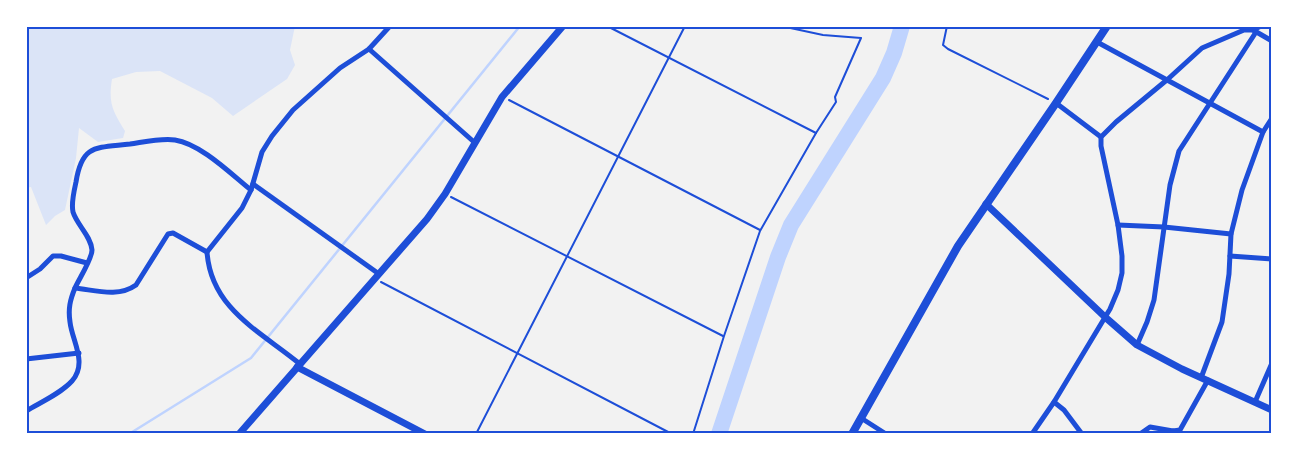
<svg xmlns="http://www.w3.org/2000/svg" width="1298" height="460" font-family="Quicksand,sans-serif">
<rect width="100%" height="100%" fill="#f2f2f2"/>
<path fill="#dbe4f7" d="M26,26h269l-5,24 5,15 -8,14 -54,37 -21,-18 -52,-27 -24,1 -24,7c-4,25 1,32 13,52l-2,7 -25,4 -19,-14 -3,30 -11,52 -10,6 -9,9 -15,-38 -5,1z"/>
<g fill="none" stroke-linecap="round" stroke-linejoin="round">
<path stroke="#bfd3fe" stroke-width="2.5" d="M129,434l122,-76 269,-332"/>
<path stroke="#bfd3fe" stroke-width="16" d="M719,434l59,-177 13,-32 92,-147 11,-25 8,-27"/>
<g stroke="#1d4ed8" stroke-width="2">
<path d="M607,26l209,107"/>
<path d="M947,26l-4,19 5,4 100,50"/>
<path d="M509,100l251,130"/>
<path d="M451,197l272,139"/>
<path d="M381,282l291,152"/>
<path d="M476,434l209,-408"/>
<path d="M693,434l31,-98 36,-105 56,-98 20,-31 -1,-5 26,-59 -38,-3 -42,-9"/>
</g>
<g stroke="#1d4ed8" stroke-width="5">
<path d="M1253,30l19,11"/>
<path d="M1097,42l166,90"/>
<path d="M369,49l105,93"/>
<path d="M1056,103l45,34"/>
<path d="M253,184l126,90"/>
<path d="M1118,225l46,2 67,7"/>
<path d="M1230,256l42,3"/>
<path d="M26,278l14,-9 13,-13h8l26,7"/>
<path d="M75,288c4,-9 17,-29 17,-38 -1,-14 -15,-25 -19,-38 -2,-9 1,-21 3,-30 6,-38 20,-34 54,-38 14,-2 31,-6 45,-4 26,4 56,34 76,50"/>
<path d="M1137,345l10,-23 7,-22 16,-115 9,-34 77,-119"/>
<path d="M26,359l53,-6"/>
<path d="M300,364c-40,-33 -89,-55 -93,-112l35,-44 9,-18 11,-38 10,-16 21,-26 47,-42 29,-19 21,-23"/>
<path d="M1201,378l21,-56 7,-48 2,-40 11,-44 21,-58 9,-14"/>
<path d="M1054,402l10,8 18,24"/>
<path d="M1255,402l17,-39"/>
<path d="M26,411c15,-9 34,-17 46,-30 16,-18 0,-40 -2,-59 -2,-13 0,-22 5,-34 20,2 43,10 61,-3l32,-51 5,-1 34,19"/>
<path d="M861,418l25,16"/>
<path d="M1032,434l22,-32 56,-93 8,-19 4,-17v-17l-4,-31 -17,-79v-9l15,-15 52,-43 34,-31 42,-18h9l8,-4"/>
<path d="M1140,434l10,-7 23,4"/>
<path d="M1173,434v-3l7,-1 28,-50"/>
</g>
<g stroke="#1d4ed8" stroke-width="7">
<path d="M986,204l119,113 32,28 45,24 90,41"/>
<path d="M297,367l128,67"/>
<path d="M239,434l188,-215 18,-25 57,-97 61,-71"/>
</g>
<path stroke="#1d4ed8" stroke-width="8" d="M852,434l106,-188 98,-143 51,-77"/>
</g>
<rect width="1298" height="460" fill="none" stroke="#ffffff" stroke-width="55"/>
<rect x="28" y="28" width="1242" height="404" fill="none" stroke="#1d4ed8" stroke-width="2"/>
</svg>
